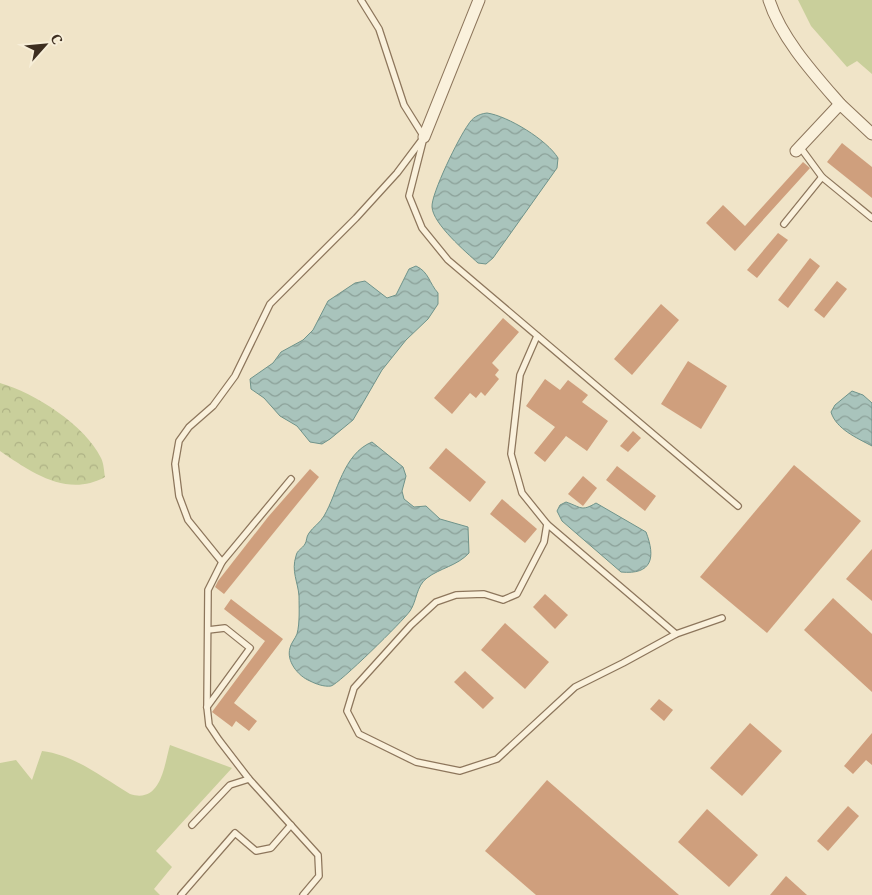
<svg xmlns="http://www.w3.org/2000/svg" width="872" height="895" font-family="'Noto Serif',serif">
<defs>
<pattern id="forest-crowns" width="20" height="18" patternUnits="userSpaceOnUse" patternTransform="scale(1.25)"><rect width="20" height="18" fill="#c9cf9b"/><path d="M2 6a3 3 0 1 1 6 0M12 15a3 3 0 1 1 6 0" fill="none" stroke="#aeb285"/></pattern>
<pattern id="water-waves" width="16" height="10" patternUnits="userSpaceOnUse" patternTransform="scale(1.25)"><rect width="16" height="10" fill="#a9c4bc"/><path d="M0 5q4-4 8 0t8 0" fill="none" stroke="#8ba098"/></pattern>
</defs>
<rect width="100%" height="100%" fill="#f0e4c8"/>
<g fill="#c9cf9b">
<path d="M798,0h74v74l-15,-13 -10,6 -36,-41z"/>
<path d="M170,745l62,23 -76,83 16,16 -18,22 6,6h-160v-132l16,-3 16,20 10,-29c33,4 61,27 88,43 31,10 34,-28 40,-49z"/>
</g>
<path fill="url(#forest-crowns)" d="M0,383c35,10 85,42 101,75 3,6 3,14 4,19 -38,21 -74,-5 -105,-26z"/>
<g fill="url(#water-waves)" stroke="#6f938a">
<path d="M487,113c21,3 60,27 71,45l-1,10 -64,90 -7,6 -8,-1c-12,-11 -45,-39 -46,-56 -1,-13 27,-70 36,-82 4,-7 10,-11 19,-12z"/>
<path d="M416,266c13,6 13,17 22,27v11l-10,15 -22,21 -24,30 -29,50 -23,19 -8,5 -12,-2 -13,-16 -17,-10 -16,-18 -13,-9 -1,-10 23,-16 8,-11 22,-12 10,-10 15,-29 27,-18 10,-2 22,17 9,-3 13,-26z"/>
<path d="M852,391l11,4 9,8v43c-15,-8 -36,-17 -41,-34l4,-7z"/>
<path d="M372,442l31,25 3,9 -4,15 2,8 10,8 12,-1 14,13 28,8 1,26c-12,13 -29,15 -42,25 -11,8 -10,23 -17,33 -7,10 -71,73 -79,75 -7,1 -15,-2 -21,-5 -12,-5 -24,-20 -20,-33 1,-5 5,-9 7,-14 3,-11 2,-27 2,-38 -1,-14 -8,-25 -3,-40 1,-6 6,-7 9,-12 2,-3 1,-7 4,-11 4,-6 11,-10 15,-17 14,-24 19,-62 48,-74z"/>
<path d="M566,502c15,5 15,10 30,1l50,29c10,26 6,43 -25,40l-59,-51 -5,-10 3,-6z"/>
</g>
<g fill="#cf9f7d">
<path d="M842,143l30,24v31l-45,-36z"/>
<path d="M803,162l7,6 -75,83 -29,-28 17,-18 22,21z"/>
<path d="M778,233l10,7 -31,38 -10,-8z"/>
<path d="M810,258l10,8 -32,42 -10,-8z"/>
<path d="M837,281l10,8 -23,29 -10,-8z"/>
<path d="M661,304l18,16 -47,55 -18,-16z"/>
<path d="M503,318l16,14 -27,31 7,7 -4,5 4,4 -14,17 -4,-4 -5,6 -6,-5 -18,21 -18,-16z"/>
<path d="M688,361l39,25 -26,43 -40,-25z"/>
<path d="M545,379l15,11 8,-10 20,15 -6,7 26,19 -21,30 -21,-15 -21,26 -11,-9 21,-26 -29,-21z"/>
<path d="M633,431l8,7 -13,14 -8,-6z"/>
<path d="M446,448l40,34 -16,20 -41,-34z"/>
<path d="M794,465l67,56 -94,112 -67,-56z"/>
<path d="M617,466l39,30 -11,15 -39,-31z"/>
<path d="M310,469l9,8 -95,117 -9,-7 3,-6 50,-64z"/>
<path d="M583,476l14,12 -14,18 -15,-12z"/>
<path d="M502,499l35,30 -12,14 -35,-29z"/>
<path d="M872,549v52l-26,-22z"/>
<path d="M545,594l23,21 -13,14 -22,-22z"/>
<path d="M833,598l39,36v58l-68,-62z"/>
<path d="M231,599l52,40 -49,64 23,18 -8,10 -13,-10 -4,6 -20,-15 53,-71 -41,-32z"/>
<path d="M505,623l44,39 -24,27 -44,-39z"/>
<path d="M465,671l29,27 -11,11 -29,-27z"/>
<path d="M659,699l14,11 -9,11 -14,-12z"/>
<path d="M750,723l32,28 -40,45 -32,-28z"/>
<path d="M872,733v32l-6,-5 -13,14 -9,-8z"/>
<path d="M547,780l132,115h-143l-51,-44z"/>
<path d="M848,806l11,10 -31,35 -11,-10z"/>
<path d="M707,809l51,46 -29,32 -51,-45z"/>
<path d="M786,876l21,19h-37z"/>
</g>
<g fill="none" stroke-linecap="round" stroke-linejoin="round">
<g stroke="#8d765c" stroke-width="8">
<g id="service">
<path d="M361,0l18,29 25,76 20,32 -15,59 13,32 26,32 290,246"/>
<path d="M800,147l22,30 50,41"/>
<path d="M784,224l38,-47"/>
<path d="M537,336l-17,39 -9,79 11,39 25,31 -3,18 -27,52 -14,6 -19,-6 -28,1 -20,7 -25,23 -57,63 -7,23 12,23 57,28 44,9 37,-12 78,-72 48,-24 53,-29 46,-16"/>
<path d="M291,479l-69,83 -14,28 -1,117 2,18 10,15 30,39 69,76 1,21 -16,19"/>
<path d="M547,524l129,110"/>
<path d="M222,562l-34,-42 -9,-24 -4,-32 4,-23 10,-14 24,-21 22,-30 35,-72 86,-86 41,-45 24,-32"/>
<path d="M207,707l43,-59 -25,-20 -17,2"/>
<path d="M192,825l38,-40 19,-6"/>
<path d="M181,895l54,-62 21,18 15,-3 20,-23"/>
</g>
</g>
<g stroke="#8d765c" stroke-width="13">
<g id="minor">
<path d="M769,0c12,38 45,74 71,104"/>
<path d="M424,137l55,-137"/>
<path d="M796,151l44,-47 32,30"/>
</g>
</g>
<use href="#service" stroke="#faf1dc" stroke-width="5.5"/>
<use href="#minor" stroke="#faf1dc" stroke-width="11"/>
</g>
<g transform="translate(45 45) rotate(63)" stroke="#f7eed8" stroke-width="4" paint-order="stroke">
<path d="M0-4L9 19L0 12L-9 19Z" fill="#3d2e20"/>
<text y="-8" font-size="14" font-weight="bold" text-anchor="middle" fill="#3d2e20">С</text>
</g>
</svg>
